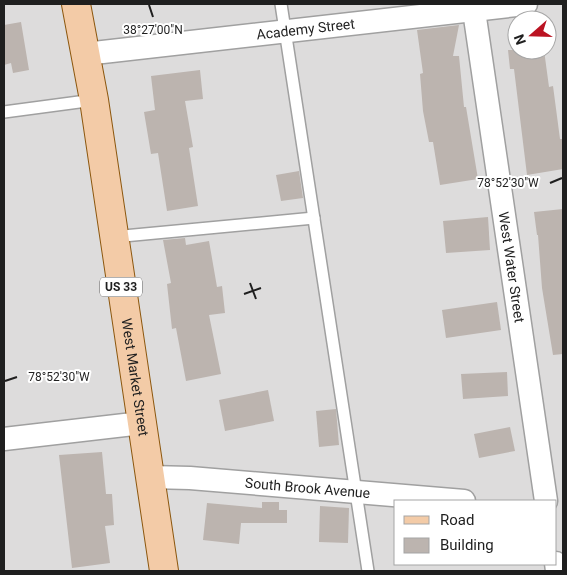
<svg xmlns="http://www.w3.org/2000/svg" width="567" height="575" font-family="Roboto,sans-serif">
<rect width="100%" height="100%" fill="#efebe6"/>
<path fill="#dddcdc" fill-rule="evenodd" d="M4,4h559v567h-559zM517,20h30v30h-30zM396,501h160v63h-160z"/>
<g fill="#bcb4af">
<path d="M21,22l8,48 -16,3 -2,-10 -7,2v-40z"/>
<path d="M459,25l-6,31h6l5,51h2l12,72 -38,6 -7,-43h-4l-6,-31 -3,-37 3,-1 -6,-43z"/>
<path d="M508,50h36l5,37 4,-1 7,53h3v30l-36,6 -13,-106h-4z"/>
<path d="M200,70l3,29 -18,2 8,46 -4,1 9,58 -31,5 -9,-58 -7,1 -7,-42 11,-2 -4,-34z"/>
<path d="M299,171l4,27 -22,3 -5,-26z"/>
<path d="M563,209v145l-10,1 -11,-67 -4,-53h-1l-3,-23z"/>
<path d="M488,217l2,33 -44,3 -3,-32z"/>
<path d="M185,238l1,7 23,-4 8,46 5,-1 3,27 -16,2 12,59 -35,7 -10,-53 -4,1 -5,-45 4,-1 -8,-43z"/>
<path d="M497,302l4,28 -55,8 -4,-28z"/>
<path d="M507,372l1,24 -45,3 -2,-25z"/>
<path d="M268,390l6,31 -49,10 -6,-31z"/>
<path d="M336,409l3,36 -20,2 -3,-36z"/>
<path d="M510,427l5,24 -36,7 -5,-24z"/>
<path d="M102,452l4,42h6l2,31 -9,1 5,37 -38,5 -13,-113z"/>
<path d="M262,502h17v8h8v13h-46l-2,21 -36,-4 4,-37 55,5z"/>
<path d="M320,506l29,2 -1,35 -29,-1z"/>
</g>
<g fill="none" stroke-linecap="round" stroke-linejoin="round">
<g stroke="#a0a0a0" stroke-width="14">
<g id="lane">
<path d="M281,4l87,567"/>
<path d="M4,112l90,-12"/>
<path d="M113,237l201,-19"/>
</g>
</g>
<g stroke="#a0a0a0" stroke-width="25">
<g id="street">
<path id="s1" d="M473,4l73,497"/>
<path id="s2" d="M85,54l441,-50"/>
<path d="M4,439l138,-16"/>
<path id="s3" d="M150,477l40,1 274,23"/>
<path d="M556,563l1,8"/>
</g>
</g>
<g stroke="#8c570e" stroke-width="30">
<g id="primary">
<path id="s4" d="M76,4l18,96 70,471"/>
</g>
</g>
<use href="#lane" stroke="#fff" stroke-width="11"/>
<use href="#street" stroke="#fff" stroke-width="22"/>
<use href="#primary" stroke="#f3cba7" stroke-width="28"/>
</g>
<path fill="none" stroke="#1f1f1f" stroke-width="2" d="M149,5l4,12M550,183l12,-5M250,283l6,16M244,294l17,-6M5,381l12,-4"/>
<g text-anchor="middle" stroke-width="4" stroke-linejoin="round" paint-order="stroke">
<rect fill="#fff" stroke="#626262" stroke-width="1" x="100" y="277.5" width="42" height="19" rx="4"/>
<g font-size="12" font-weight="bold" fill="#1f1f1f">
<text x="121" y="291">US 33</text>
</g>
<g font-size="14" fill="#1f1f1f" stroke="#fff">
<text dy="5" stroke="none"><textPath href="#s2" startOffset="222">Academy Street</textPath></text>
<text dy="5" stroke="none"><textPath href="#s1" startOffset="266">West Water Street</textPath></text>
<text dy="5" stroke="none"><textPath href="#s4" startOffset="378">West Market Street</textPath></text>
<text dy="5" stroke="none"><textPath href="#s3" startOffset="158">South Brook Avenue</textPath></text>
</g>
</g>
<g font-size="12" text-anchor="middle" fill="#1f1f1f" stroke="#fff" stroke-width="4" stroke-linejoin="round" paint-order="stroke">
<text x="153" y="34">38°27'00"N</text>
<text x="508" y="187">78°52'30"W</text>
<text x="59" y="381">78°52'30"W</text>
</g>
<rect width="567" height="575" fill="none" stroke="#1f1f1f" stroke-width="10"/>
<rect x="394" y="500" width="162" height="65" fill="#ffffff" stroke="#a5a5a5"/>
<rect x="404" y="516" width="25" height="8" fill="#f3cba7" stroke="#a5a5a5"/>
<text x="440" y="525" font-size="15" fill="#1f1f1f">Road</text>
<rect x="404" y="538" width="25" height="15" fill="#bcb4af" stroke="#a5a5a5"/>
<text x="440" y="550" font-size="15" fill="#1f1f1f">Building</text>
<g transform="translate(532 35) rotate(250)"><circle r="24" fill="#ffffff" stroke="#a5a5a5"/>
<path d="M0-4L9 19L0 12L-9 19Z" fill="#bb1322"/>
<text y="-8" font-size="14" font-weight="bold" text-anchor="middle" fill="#1f1f1f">N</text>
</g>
</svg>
